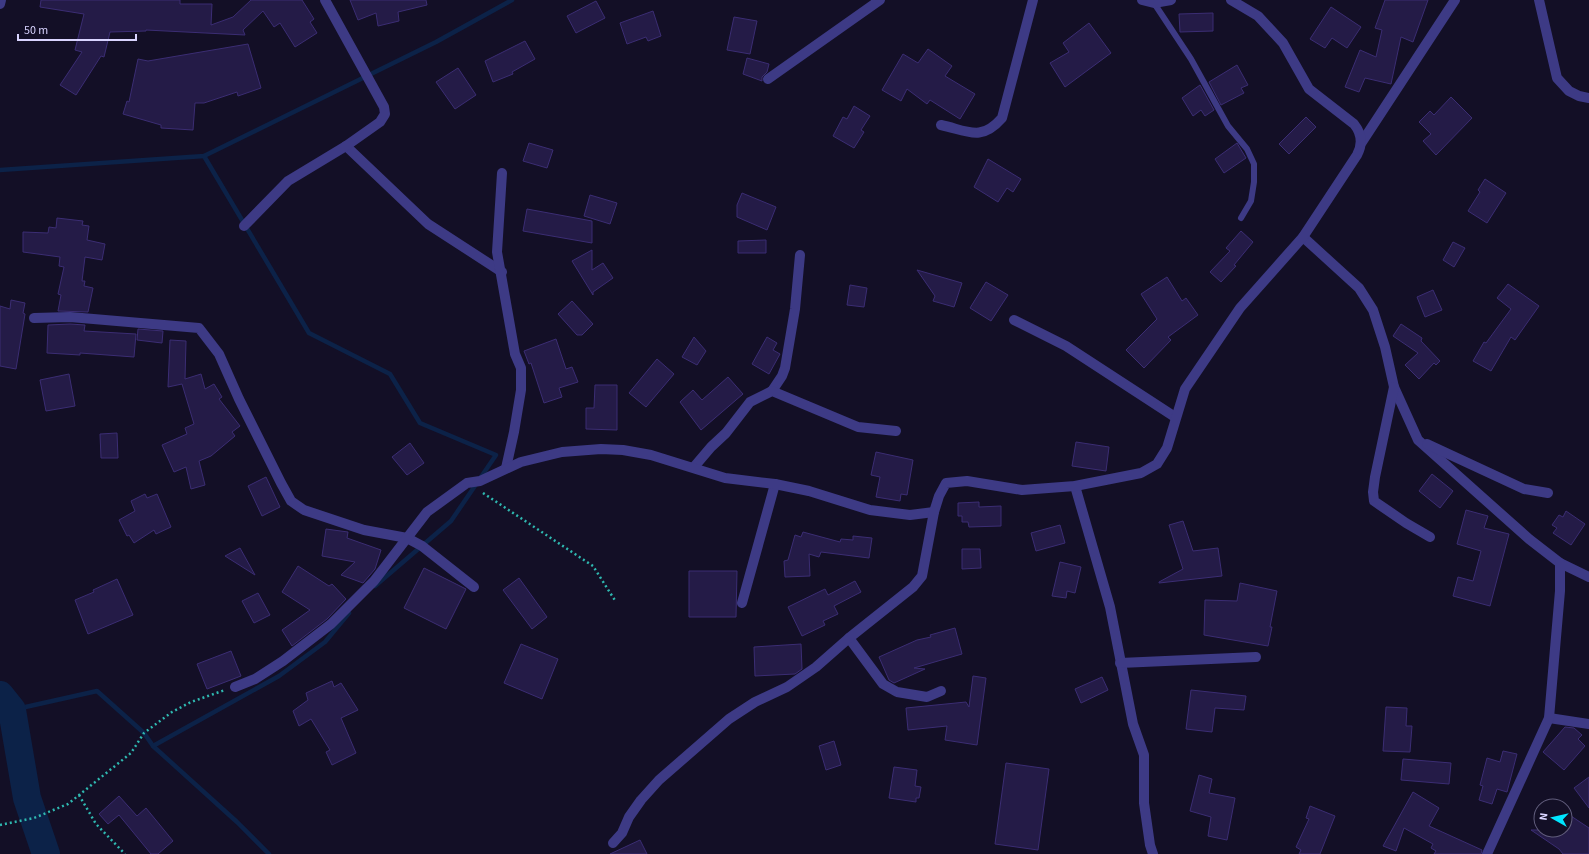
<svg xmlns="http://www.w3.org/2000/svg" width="1589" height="854" font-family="'Source Sans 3',sans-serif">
<rect width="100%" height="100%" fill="#130f26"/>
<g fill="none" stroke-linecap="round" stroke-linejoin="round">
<g stroke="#0c2248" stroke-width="4.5">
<path d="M204,156l105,177 81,41 30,49 76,32 -45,66 -76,65"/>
<path d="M0,170l204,-14 232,-114 76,-42"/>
<path d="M12,710l85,-19 47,42 9,13 84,76 32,32"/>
<path d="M153,746l126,-70 46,-34 24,-29"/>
</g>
<path stroke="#0c2248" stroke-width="28" d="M0,695l12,15 15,88 19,56"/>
</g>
<g fill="#241b47" stroke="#3b2d73">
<path d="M41,0h139v4h32l-1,21 22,-8 18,-17h51l12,19 -4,3 7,11 -22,14 -15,-24 -6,4 -11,-16 -20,19 2,5 -99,-5v1l-36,1 -6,25 -3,-1 -25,39 -16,-10 22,-33 -7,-2 9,-36 -44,-7z"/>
<path d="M350,0h76l1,5 -29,7 1,9 -21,5 -2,-13 -18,7z"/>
<path d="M1385,0h43l-15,42 -12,-5 -10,47 -26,-6 -6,14 -14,-5 15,-37 16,7 6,-27 -7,-2z"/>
<path d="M596,1l9,17 -29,15 -9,-17z"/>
<path d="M1331,7l30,20 -14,21 -15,-10 -7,10 -15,-9z"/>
<path d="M653,11l8,25 -13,5 -2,-4 -19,7 -7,-21z"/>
<path d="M1213,13v18l-33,1 -1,-18z"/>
<path d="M734,17l23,4 -7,33 -23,-4z"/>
<path d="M1089,23l22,30 -46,34 -15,-24 19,-11 -6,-9z"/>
<path d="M525,41l10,18 -23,13 1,2 -20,8 -8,-21z"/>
<path d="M248,44l13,44 -23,8 -1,-4 -33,11h-9l-2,27 -32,-2v-3l-38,-11 4,-13 2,1 9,-43 10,2z"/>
<path d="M928,49l24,17 -7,10 30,18 -15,25 -30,-19 -3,4 -20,-15 -6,12 -19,-11 21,-36 15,9z"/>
<path d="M747,58l22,6 -2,8 -5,5v4l-19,-7z"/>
<path d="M1237,65l11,20 -7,3 3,5 -23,12 -12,-23z"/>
<path d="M458,68l18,27 -21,14 -19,-27z"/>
<path d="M1200,85l14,25 -9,6 -4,-6 -8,6 -11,-18z"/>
<path d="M1451,97l21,21 -36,37 -13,-14 8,-7 -12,-12 11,-11 4,4z"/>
<path d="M854,106l16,10 -9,14 3,2 -10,16 -21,-12 10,-19 4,2z"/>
<path d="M1306,117l10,10 -27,27 -10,-10z"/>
<path d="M529,143l24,7 -6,18 -24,-7z"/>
<path d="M1237,143l9,15 -22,15 -9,-14z"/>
<path d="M988,159l33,20 -8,13 -6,-4 -9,14 -24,-15z"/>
<path d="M1485,179l21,14 -19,30 -19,-12 12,-19 -2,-2z"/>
<path d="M742,193l34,14 -9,23 -30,-13v-12z"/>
<path d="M590,195l27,8 -7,21 -26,-8z"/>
<path d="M527,209l65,12v22l-69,-12z"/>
<path d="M57,218l26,3 -1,4 7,1 -2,14 18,4 -3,16 -17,-3 -3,24h3l-1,5 9,2 -5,24 -30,-1 3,-16 -3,-1 6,-27 -5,-1 1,-9 -37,-5v-20l25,1 1,-6 7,1z"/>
<path d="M1241,231l12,11 -19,23 2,1 -15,16 -11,-10 20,-21 -4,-3z"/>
<path d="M766,240v13h-28v-12z"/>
<path d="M1453,242l12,6 -11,19 -11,-7z"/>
<path d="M592,250v20l11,-7 10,15 -20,14v3l-21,-34z"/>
<path d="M917,270l45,13 -8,24 -21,-6 2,-5z"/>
<path d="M1167,277l15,24 4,-3 12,17 -30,22 3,3 -27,28 -18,-18 31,-31 -16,-25z"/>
<path d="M986,282l22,13 -17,26 -21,-13z"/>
<path d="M1508,284l31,22 -24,34 -4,-3 -20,34 -18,-10 11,-19 2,1 25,-34 -14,-11z"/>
<path d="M850,285l17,3 -3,19 -17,-2z"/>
<path d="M1433,290l9,20 -17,7 -8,-20z"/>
<path d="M11,300l14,3 -2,10 2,1 -9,55 -16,-3v-60l10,3z"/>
<path d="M572,301l21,23 -11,11h-5l-19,-21z"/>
<path d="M70,324l15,1 -1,6 52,3 -2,23 -54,-4v2l-33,-2 1,-28z"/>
<path d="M1401,324l21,14 -1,3 19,20 -4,4 -2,-2 -15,16 -14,-14 13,-12 -25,-17z"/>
<path d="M138,329l25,2 -1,12 -25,-3z"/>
<path d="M694,337l12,14 -9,14 -15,-8z"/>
<path d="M767,337l10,6 -4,7 7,4 -11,20 -17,-10z"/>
<path d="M556,339l10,30 6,-2 6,15 -19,6 3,9 -18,6 -13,-40 -2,1 -5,-13z"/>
<path d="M170,340l16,1 -1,38 16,-5 4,15 9,-5 8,13 -3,2 21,27 -8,6 3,4 -24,20 -12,5 6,24 -14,4 -5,-22 -12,5 -12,-27 25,-11 -2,-6 9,-4 -12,-40 -14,3z"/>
<path d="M657,359l17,15 -28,33 -17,-14z"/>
<path d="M69,374l6,32 -29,5 -6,-31z"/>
<path d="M728,377l15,17 -42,36 -21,-28 13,-12 9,10z"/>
<path d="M595,385h22v45l-31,-1v-21h8z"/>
<path d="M117,433l1,25h-17l-1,-24z"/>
<path d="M1076,442l33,5 -3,24 -34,-5z"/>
<path d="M410,443l14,20 -17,12 -15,-18z"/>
<path d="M876,452l37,8 -6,35 -6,-1 -1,7 -24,-4 4,-20 -9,-2z"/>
<path d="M1432,474l21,17 -13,17 -21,-17z"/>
<path d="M266,477l14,30 -18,9 -14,-30z"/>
<path d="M145,494l2,4 10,-4 14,33 -15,7 -2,-4 -20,13 -5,-8 -2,1 -8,-16 16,-9 -4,-10z"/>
<path d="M979,502v5l22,-1v20l-32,1 -1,-5h-6v-6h-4v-13z"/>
<path d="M1466,510l22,6 -4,12 25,6 -19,72 -37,-10 5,-19 15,4 8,-30 -24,-7z"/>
<path d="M1566,511l19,13 -14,21 -18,-12 4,-5 -5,-3 7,-10 4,2z"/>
<path d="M1183,521l10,30 25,-3 4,28 -63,7v-1l24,-13 -14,-44z"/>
<path d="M1060,525l5,18 -29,8 -5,-18z"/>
<path d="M326,529l22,3 -1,6 34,12 -6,19 -12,14 -22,-8 14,-13 -33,-6z"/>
<path d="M803,532l37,10 1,-3 12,1v-4l19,2 -3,20 -48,-6 -2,5 -10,-3 1,22 -25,1 -1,-16 4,-1 7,-25 6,2z"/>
<path d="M240,548l15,27 -30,-19z"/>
<path d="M962,549h18l1,19 -19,1z"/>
<path d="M1060,562l21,5 -6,26 -8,-2 -1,7 -14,-2z"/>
<path d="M298,566l31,20 3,-2 14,15 -19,20 -35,27 -10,-16 28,-20 -28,-18z"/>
<path d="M424,568l42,21 -20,40 -42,-21z"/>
<path d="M689,571h48l-1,46h-47z"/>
<path d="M519,578l28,39 -15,12 -29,-39z"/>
<path d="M117,579l16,36 -45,19 -13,-34 19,-8 -1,-2z"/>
<path d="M855,581l6,11 -27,14 4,8 -15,7 2,4 -23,11 -14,-29 37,-18 3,6z"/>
<path d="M1240,583l37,8 -7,36h2l-4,19 -64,-11 1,-35 32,1z"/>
<path d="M258,593l12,22 -16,8 -12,-22z"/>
<path d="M955,628l7,26 -48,14 11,1 -31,14 -5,-3 -10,-23 38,-17 14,-3 -1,-2z"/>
<path d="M521,644l37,15 -16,40 -38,-16z"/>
<path d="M801,644l1,25 -7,5 -40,2 -1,-29z"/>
<path d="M231,651l10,25 -34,13 -10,-25z"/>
<path d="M973,676l13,2 -9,67 -32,-5 2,-14 -39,4 -2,-22 60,-6 3,5z"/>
<path d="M1102,677l6,13 -27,13 -6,-14z"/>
<path d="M332,681l2,6 7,-4 17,27 -17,8 15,35 -24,12 -6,-13 4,-2 -19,-31 -12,7 -6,-15 15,-11 -2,-7z"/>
<path d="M1191,690l55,6 -2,14 -29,-2 -3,24 -26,-3z"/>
<path d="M1386,707l21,1 -1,18h6l-2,26 -27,-1z"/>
<path d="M1565,727l9,1 8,7 -4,4 7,7 -21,24 -21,-18z"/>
<path d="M834,741l7,24 -15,5 -7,-24z"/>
<path d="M1503,751l14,3 -10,38 -10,-3 -5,15 -13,-4 4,-14 -3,-1 7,-27 13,4z"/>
<path d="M1403,759l48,4 -2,21 -48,-4z"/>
<path d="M1006,763l43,6 -11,81 -43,-6z"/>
<path d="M894,767l23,3 -2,16 6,1 -2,11h-3v4l-27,-4z"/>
<path d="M1199,775l13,4 -3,14 26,5 -8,42 -19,-4 3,-19 -21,-6z"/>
<path d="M1589,777v31l-15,-20z"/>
<path d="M1413,792l26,16 -10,18 53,24 -1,4h-47l2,-3 -5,-3 2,-4 -29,-16 -8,23 -13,-5z"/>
<path d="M119,796l18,20 9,-8 27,33 -15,13h-7l-32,-39 -11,9 -9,-10z"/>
<path d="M1310,806l25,10 -15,38h-21l2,-4 -5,-3 13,-28 -3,-1z"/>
<path d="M1565,812l24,16v26h-26l-4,-5 -28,-19h34z"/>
<path d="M640,840l7,14h-37z"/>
</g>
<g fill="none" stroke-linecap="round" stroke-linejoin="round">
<g stroke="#2fb8b0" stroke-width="2.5" stroke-dasharray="2 3" stroke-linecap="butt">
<path d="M483,493l110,73 23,36"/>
<path d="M79,795l17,29 29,30"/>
<path d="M0,825l34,-7 34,-14 63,-51 13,-20 28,-21 19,-10 34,-12"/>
</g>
<path stroke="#3d3a85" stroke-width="6" d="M1154,3l37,56 37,67 19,23 7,15v18l-3,19 -10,17"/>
<g stroke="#3d3a85" stroke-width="10">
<path d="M1142,0l12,3 17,-3"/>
<path d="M1539,0l18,78 12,13 10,5 10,2"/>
<path d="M0,4l1,-4"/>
<path d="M768,79l112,-79"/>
<path d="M941,125c27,6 40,17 61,-7l31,-118"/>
<path d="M1362,142l93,-142"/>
<path d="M346,146l82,78 74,48"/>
<path d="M502,173l-5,79 18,102 6,14v22l-7,42 -8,36"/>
<path d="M244,226l44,-45 58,-35 34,-24 5,-8 -1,-7 -59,-107"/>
<path d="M1303,237l56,51 14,22 12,37 9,40 24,53 111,99 31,24 29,14"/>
<path d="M34,318l36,-1 129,11 20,26 20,45 42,84 10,18 13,9 60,20 43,8 15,8 52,41"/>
<path d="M1014,320l52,26 109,71"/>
<path d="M1394,387l-19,90 -2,15 1,9 32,22 24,14"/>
<path d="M772,391l10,-15 3,-8 10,-59 5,-54"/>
<path d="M1427,444l97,45 24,4"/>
<path d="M694,467l17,-20 15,-14 24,-31 22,-11 86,36 38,4"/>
<path d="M1075,486l35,121 23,117 11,31v48l6,42 3,9"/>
<path d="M742,603l33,-119"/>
<path d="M849,638l34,46 14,8 30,5 14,-6"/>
<path d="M1120,663l136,-6"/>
<path d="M235,687l20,-8 28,-18 48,-37 43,-43 53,-69 40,-29 13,-2 41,-19 41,-10 39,-3 22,1 28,5 74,23 50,6 34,7 61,19 40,5 24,-3"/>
<path d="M1549,718l40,6"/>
<path d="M613,843l9,-10 7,-16 12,-17 18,-20 70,-61 26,-17 32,-15 29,-20 33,-29 64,-51 9,-11 12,-64 5,-16 7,-13 21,-2 55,9 53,-4 66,-13 16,-9 10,-16 18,-59 55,-81 63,-71 54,-82c6,-11 5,-21 -3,-31l-45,-35 -26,-46 -25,-27 -27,-16"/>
<path d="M1487,854l62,-136 11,-127v-28"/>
</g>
</g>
<g transform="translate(1553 818) rotate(278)"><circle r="19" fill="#130f26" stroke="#625e7d"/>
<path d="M0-3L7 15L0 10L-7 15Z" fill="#00e5ff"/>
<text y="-6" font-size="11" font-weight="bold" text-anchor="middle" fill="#d9d4ff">N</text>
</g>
<path d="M18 34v6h118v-6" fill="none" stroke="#d9d4ff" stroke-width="2"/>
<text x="24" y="34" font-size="12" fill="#d9d4ff" stroke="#130f26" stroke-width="3" paint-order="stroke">50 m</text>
</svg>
